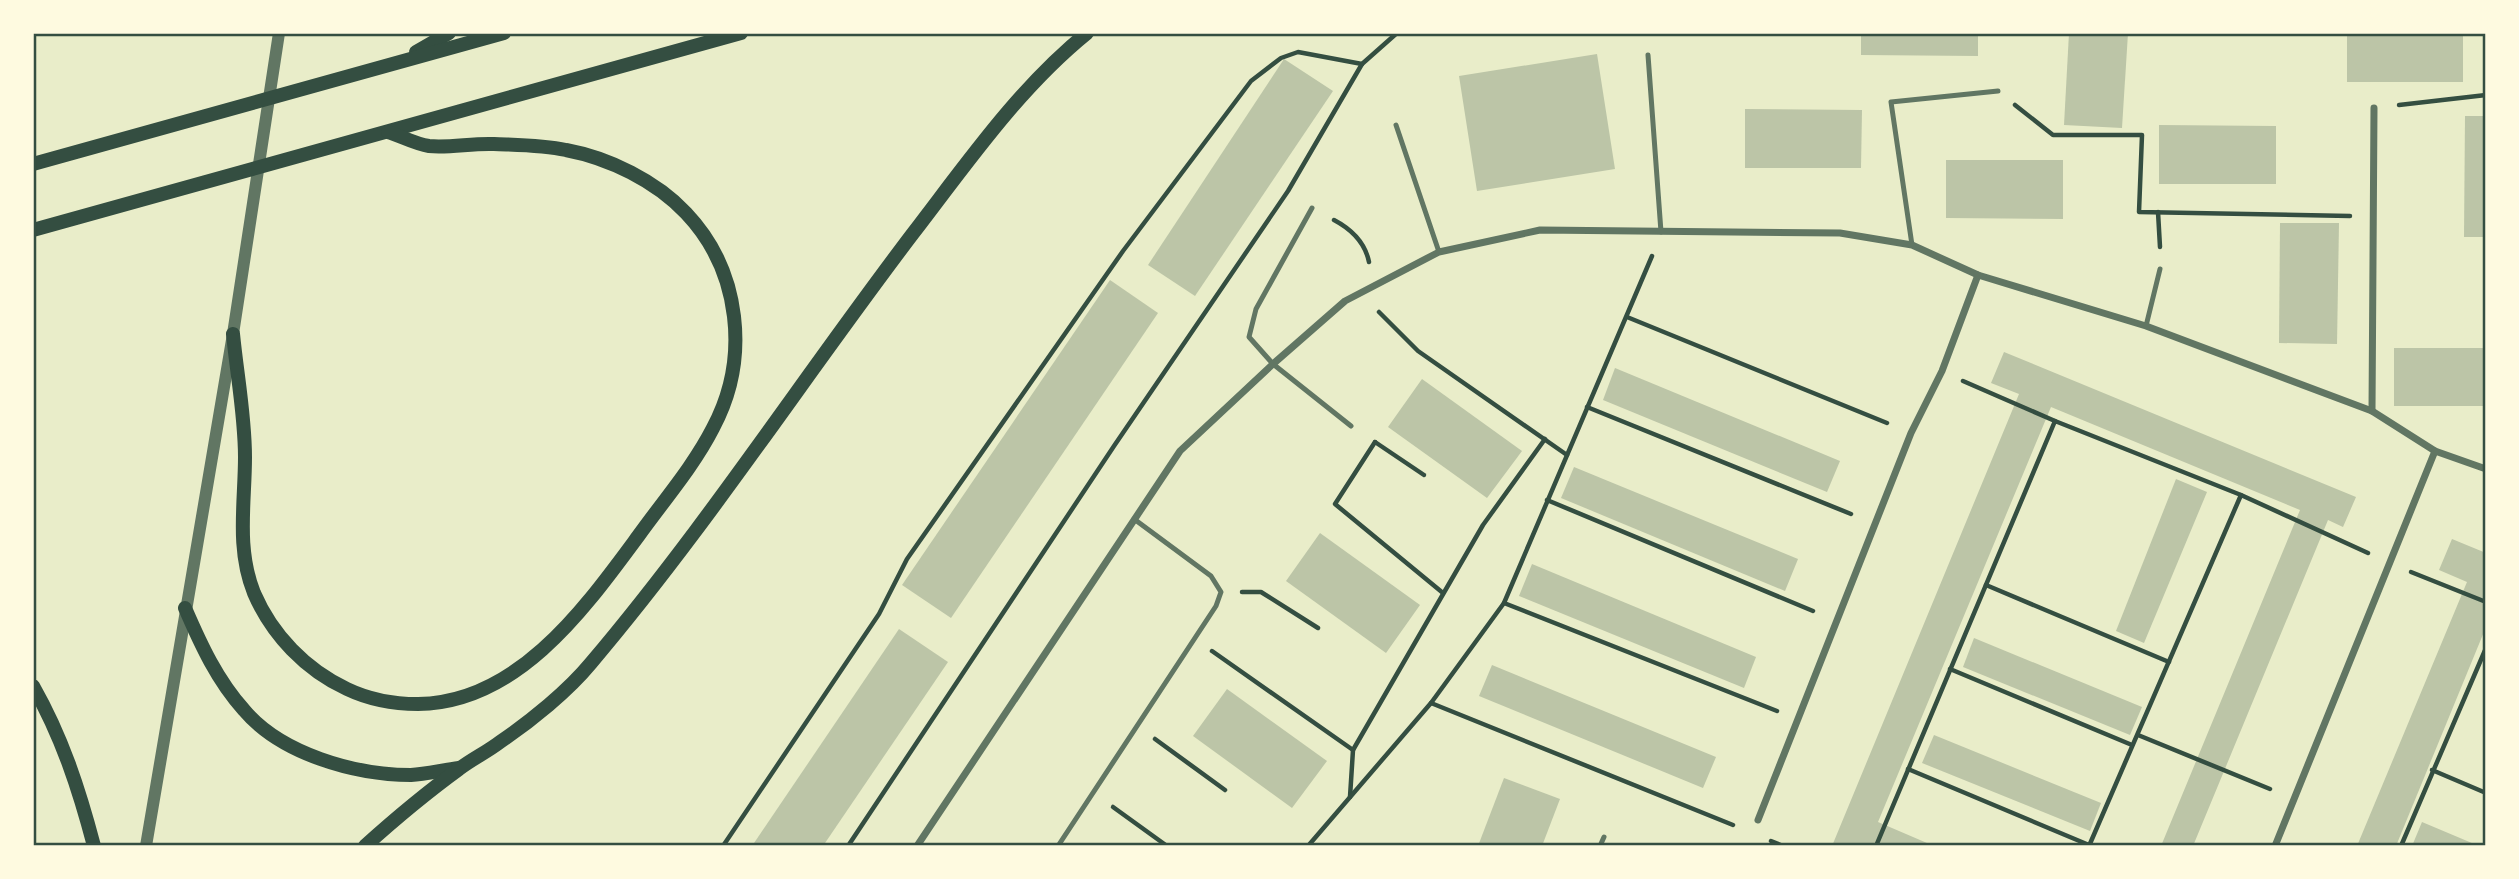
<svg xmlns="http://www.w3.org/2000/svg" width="2519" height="879" font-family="Manrope,sans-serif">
<rect width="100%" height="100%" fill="#e9edc9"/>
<g fill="#bcc5a7">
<path d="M1861,33h117v23l-117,-1z"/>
<path d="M2069,33h59l-6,95 -58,-3z"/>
<rect x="2347" y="33" width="116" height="49"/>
<path d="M1597,54l18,115 -138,22 -18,-115z"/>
<path d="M1284,59l49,32 -138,205 -47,-31z"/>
<path d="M1745,109l117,1 -1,58h-116z"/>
<path d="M2465,116h21v121h-22z"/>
<path d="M2159,125l117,1v58h-117z"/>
<path d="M1946,160h117v59l-117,-1z"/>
<path d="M2280,223h59l-2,121 -58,-1z"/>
<path d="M1110,280l48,33 -207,305 -49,-33z"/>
<rect x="2394" y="348" width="92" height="58"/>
<path d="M2004,352l352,145 -13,30 -15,-7 -135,326h-32l139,-336 -249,-103 -173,415 56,24h-102l187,-452 -28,-11z"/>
<path d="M1615,368l225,93 -13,31 -224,-92z"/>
<path d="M1422,379l100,72 -35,47 -99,-71z"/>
<path d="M1574,467l224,92 -13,32 -224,-93z"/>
<path d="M2176,479l31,13 -63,151 -28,-12z"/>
<path d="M1320,533l100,72 -34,48 -100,-72z"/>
<path d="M2452,539l34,14v74l-90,219h-39l110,-264 -28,-12z"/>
<path d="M1532,564l224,93 -12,31 -225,-92z"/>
<path d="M899,629l49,33 -125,184h-71z"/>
<path d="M1974,638l168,69 -12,28 -167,-68z"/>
<path d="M1492,665l224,92 -13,31 -224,-92z"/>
<path d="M1227,689l100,72 -35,47 -99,-72z"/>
<path d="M1934,735l167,68 -11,28 -168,-68z"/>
<path d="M1504,778l56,21 -18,47h-64z"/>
<path d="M2422,822l57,24h-67z"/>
</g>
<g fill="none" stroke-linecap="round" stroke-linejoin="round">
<g stroke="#344e41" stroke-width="4.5">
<path d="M2015,105l38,30h89l-3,77 211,4"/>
<path d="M2399,105l87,-10"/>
<path d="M2158,212l2,35"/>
<path d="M1334,220c17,9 31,22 35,42"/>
<path d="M1379,312l39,39 149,104"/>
<path d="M1627,317l260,106"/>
<path d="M1963,381l92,40"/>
<path d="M1587,407l264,107"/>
<path d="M1375,442l-40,62 108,89"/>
<path d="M1375,442l49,33"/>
<path d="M2241,495l127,58"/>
<path d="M1547,500l266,111"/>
<path d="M2411,572l75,30"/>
<path d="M1986,585l183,77"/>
<path d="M1242,592h19l57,36"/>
<path d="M1504,603l273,108"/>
<path d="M1212,651l141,99"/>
<path d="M1950,669l182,76"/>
<path d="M1431,703l302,122"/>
<path d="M2138,735l132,54"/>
<path d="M1155,739l70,51"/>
<path d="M1908,769l181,76"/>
<path d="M2432,770l54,23"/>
<path d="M1350,797l3,-47 130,-225 62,-86"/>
<path d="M1113,807l54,39"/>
<path d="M1771,841l12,5"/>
<path d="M723,846l156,-232 28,-55 216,-308 128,-170 30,-23 17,-6 64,12"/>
<path d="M848,846l266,-400 174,-255 74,-127 35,-31"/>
<path d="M1308,846l123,-143 73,-100 148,-347"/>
<path d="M1876,846l179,-425 186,74 -152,351"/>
<path d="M2401,846l85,-198"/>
</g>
<g stroke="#617663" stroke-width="5">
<path d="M1648,55l13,177"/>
<path d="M1396,125l43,127"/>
<path d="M1312,208l-56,101 -7,28 24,27 78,62"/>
<path d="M1912,245l-21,-143 107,-11"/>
<path d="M2146,326l14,-57"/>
<path d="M1058,846l158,-240 5,-14 -10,-16 -77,-57"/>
<path d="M1600,846l4,-9"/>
</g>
<g stroke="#617663" stroke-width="7">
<path d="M2372,411l2,-303"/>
<path d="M1758,820l153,-387 31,-62 36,-96"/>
<path d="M917,846l263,-395 93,-87 72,-63 94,-49 101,-22 300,3 72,12 66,30 168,51 226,85 63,40 51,18"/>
<path d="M2275,846l160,-395"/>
</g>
<path stroke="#617663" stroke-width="12" d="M146,846l87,-512 46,-301"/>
<g stroke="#344e41" stroke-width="14">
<path d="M416,52l33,-19"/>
<path d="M33,164l471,-131"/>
<path d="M33,230l708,-197"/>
<path d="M233,334c4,41 12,82 12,123 0,46 -9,91 9,136 18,42 52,77 93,96 23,11 46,15 71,15 100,-1 167,-96 221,-169 25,-35 54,-68 74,-107 37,-69 28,-157 -27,-215 -30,-32 -77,-55 -120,-63 -23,-5 -49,-5 -72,-6 -22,-1 -44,4 -65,2 -14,-2 -28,-10 -41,-14"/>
<path d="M185,608c16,37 32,72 59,102 37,44 111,65 167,65 15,-1 32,-5 48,-7"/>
<path d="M33,686c29,51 46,103 61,160"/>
<path d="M365,846c30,-27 61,-53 94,-77 13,-10 28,-17 41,-27 31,-21 68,-51 91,-79 116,-137 214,-288 323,-431 53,-69 105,-144 173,-199"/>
</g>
</g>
<rect width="2519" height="879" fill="none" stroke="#fefae0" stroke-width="70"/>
<rect x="35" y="35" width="2449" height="809" fill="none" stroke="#344e41" stroke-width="2.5"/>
</svg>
